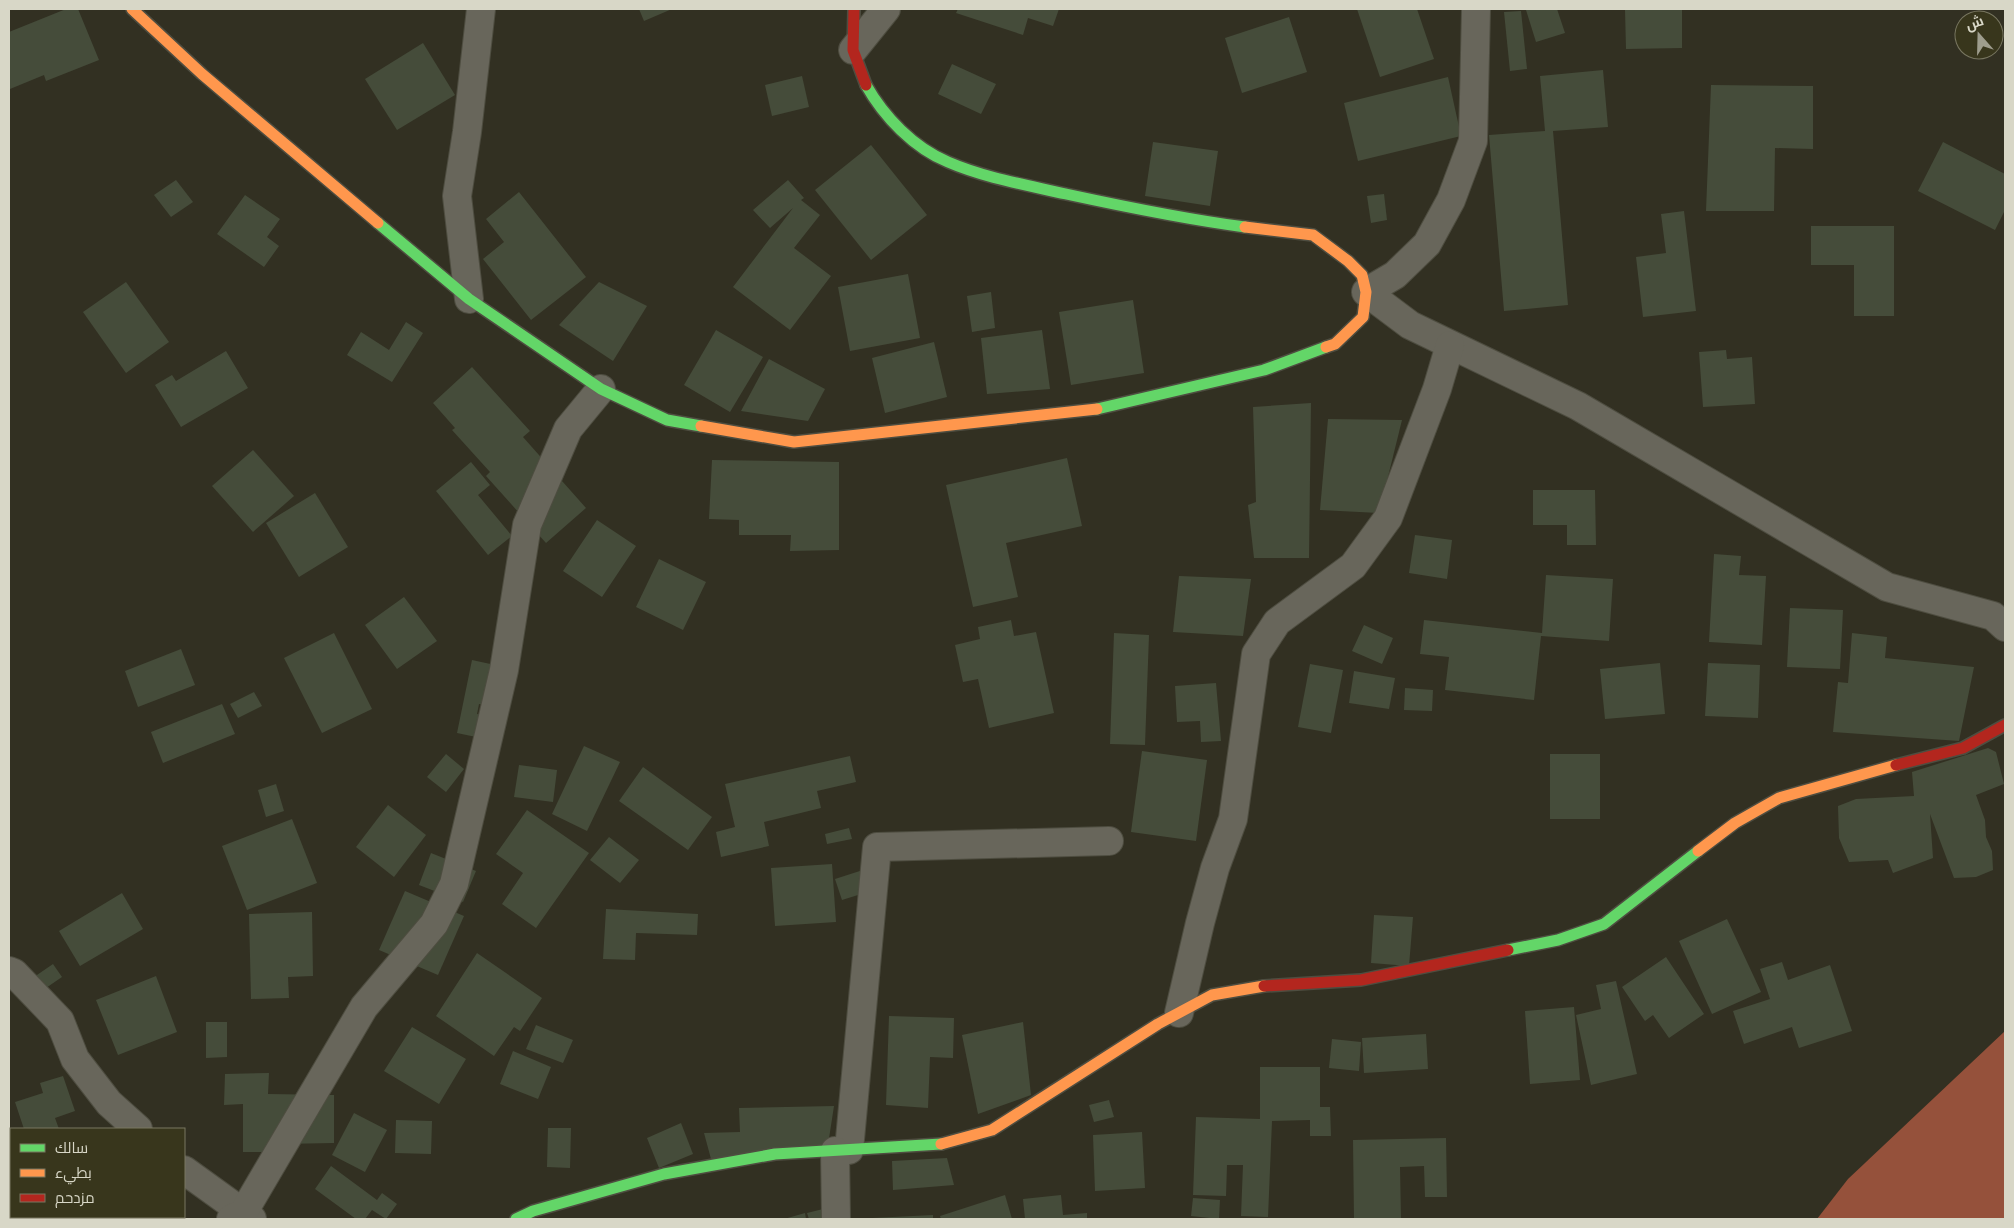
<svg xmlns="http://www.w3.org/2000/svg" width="2014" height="1228" font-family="Bitter,Cairo,serif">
<rect width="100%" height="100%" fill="#323022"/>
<path fill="#95513b" d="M2005,1031v188h-188l31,-40z"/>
<g fill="#454c3a">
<path d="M66,9h12l21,51 -53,21 -2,-6 -34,14 -1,-57z"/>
<path d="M639,9h33l-28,12z"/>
<path d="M958,9h101l-6,17 -25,-8 -5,17 -67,-22z"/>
<path d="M1357,9h60l17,50 -54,18z"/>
<path d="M1530,9h27l8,24 -29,9 -10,-32z"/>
<path d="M1625,9h57v39l-56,1z"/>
<path d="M1521,11l6,58 -17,2 -6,-59z"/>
<path d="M1289,17l18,55 -65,21 -17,-55z"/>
<path d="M423,43l32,52 -58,35 -32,-51z"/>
<path d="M952,64l44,20 -15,30 -43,-20z"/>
<path d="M1603,70l5,57 -55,4 15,174 -64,6 -15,-176 56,-4 -5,-55z"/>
<path d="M802,76l7,31 -37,9 -7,-31z"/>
<path d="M1448,77l13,59 -103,25 -14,-58z"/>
<path d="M1711,85l102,1v63l-38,-1 -1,63h-68z"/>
<path d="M1153,142l65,9 -8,55 -65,-10z"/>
<path d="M1943,142l62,32v36l-10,20 -77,-39z"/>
<path d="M871,145l56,70 -56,45 -56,-70z"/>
<path d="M176,180l17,22 -22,15 -17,-22z"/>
<path d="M788,180l16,18 -3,2 19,15 -26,33 37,28 -41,54 -57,-43 60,-79 -23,20 -17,-18z"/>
<path d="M519,192l67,85 -55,43 -48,-61 21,-17 -18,-23z"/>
<path d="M1384,194l3,26 -16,3 -4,-27z"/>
<path d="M245,195l35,24 -13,18 12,9 -15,21 -47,-33z"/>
<path d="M1684,211l12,100 -53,6 -7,-60 30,-4 -5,-39z"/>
<path d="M1811,226h83v90h-40v-51h-43z"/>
<path d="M908,274l12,64 -70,13 -12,-64z"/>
<path d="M126,282l43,60 -43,31 -43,-61z"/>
<path d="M599,282l48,24 -34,55 -54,-36z"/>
<path d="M991,292l4,36 -23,4 -5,-36z"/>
<path d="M1133,300l11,73 -73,12 -12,-73z"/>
<path d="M406,322l17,11 -31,49 -45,-27 14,-23 28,18z"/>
<path d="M716,330l47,27 -33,55 -46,-27z"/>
<path d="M1042,330l8,59 -63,5 -6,-56z"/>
<path d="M934,342l13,55 -62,16 -13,-55z"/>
<path d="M1726,350l1,9 25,-2 3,47 -52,3 -4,-55z"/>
<path d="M226,351l22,37 -67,39 -26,-42 17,-10 4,6z"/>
<path d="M769,359l56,30 -17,32 -67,-10z"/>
<path d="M472,367l58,64 -7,6 63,71 -40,35 -60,-67 4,-4 -38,-42 3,-2 -22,-25z"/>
<path d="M1311,403l-2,155h-55l-6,-53 8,-3 -3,-95z"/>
<path d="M1328,419l74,1 -23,93 -59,-3z"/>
<path d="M253,450l41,46 -41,36 -41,-46z"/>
<path d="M1067,458l15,68 -76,17 12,54 -45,10 -27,-122z"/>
<path d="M712,460l127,2v88l-49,1 1,-16h-52v-15l-30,-1z"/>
<path d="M471,462l19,23 -12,10 34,41 -24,19 -52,-64z"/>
<path d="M1533,490h62l1,55h-29v-20h-34z"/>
<path d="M315,493l33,54 -49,30 -33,-54z"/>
<path d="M597,520l39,26 -34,51 -39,-26z"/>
<path d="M1415,535l37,5 -5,39 -38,-6z"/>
<path d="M1714,554l27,2 -2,19 27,1 -4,69 -53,-3z"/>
<path d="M659,559l47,23 -23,48 -47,-23z"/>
<path d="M1546,575l67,4 -4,62 -68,-5 -7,64 -89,-10 4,-33 -29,-3 4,-34 118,13z"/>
<path d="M1179,576l72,3 -8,57 -70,-4z"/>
<path d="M404,597l33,44 -40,28 -32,-44z"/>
<path d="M1790,608l53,2 -3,59 -53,-2z"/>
<path d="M1011,620l3,16 22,-4 18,81 -65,15 -11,-49 -15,3 -8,-37 25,-6 -2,-12z"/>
<path d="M1364,625l29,13 -11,26 -30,-13z"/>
<path d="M334,633l38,76 -50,24 -38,-75z"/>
<path d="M1114,633l35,2 -4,110 -35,-1z"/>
<path d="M1852,633l35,4 -2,21 89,9 -15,74 -126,-9 5,-50 10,1z"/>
<path d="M181,649l14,36 -57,22 -13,-36z"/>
<path d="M472,660l42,9 -8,40 -27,-5 -2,10 17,3 -4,23 -33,-7z"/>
<path d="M1660,663l5,51 -60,5 -5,-50z"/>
<path d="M1708,663l52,2 -2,53 -53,-2z"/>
<path d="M1310,664l33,6 -12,63 -33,-6z"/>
<path d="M1354,671l41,7 -6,31 -40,-6z"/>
<path d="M1216,683l5,58 -20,1 -1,-21 -23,1 -2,-36z"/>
<path d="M1405,688l28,2 -1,21 -28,-1z"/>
<path d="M254,692l8,14 -24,12 -8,-14z"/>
<path d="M222,704l13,30 -72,29 -12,-31z"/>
<path d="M584,746l36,16 -33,69 -35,-17z"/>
<path d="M1988,748l8,4 8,32 -28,11 9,25 1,17 6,14 1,19 -17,7 -22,1 -24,-64 3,44 -40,15 -5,-13 -39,2 -10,-24 -1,-32 18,-7 58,-3 -2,-24z"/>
<path d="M1142,751l65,9 -11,81 -65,-9z"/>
<path d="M446,754l18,15 -18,23 -19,-15z"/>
<rect x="1550" y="754" width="50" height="65"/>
<path d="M850,756l6,26 -39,9 4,17 -57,14 5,24 -48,11 -5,-25 19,-5 -10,-43z"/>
<path d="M519,765l38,5 -4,32 -39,-5z"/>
<path d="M643,767l69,50 -24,33 -69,-49z"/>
<path d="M276,784l8,27 -18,6 -8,-27z"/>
<path d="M388,805l38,30 -32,42 -38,-30z"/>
<path d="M527,810l62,43 -53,75 -34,-24 21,-31 -27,-19z"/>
<path d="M292,819l25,64 -70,27 -25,-64z"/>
<path d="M849,828l3,11 -25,5 -2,-10z"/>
<path d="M609,837l30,23 -19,23 -30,-23z"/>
<path d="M431,853l45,18 -13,31 -44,-17z"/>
<path d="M832,864l4,58 -61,4 -4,-58z"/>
<path d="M866,869l8,21 -32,10 -7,-21z"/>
<path d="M405,891l59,25 -26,59 -59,-25z"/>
<path d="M122,893l21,36 -63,37 -21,-35z"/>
<path d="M606,909l92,5 -1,21 -61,-2 -1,27 -32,-1z"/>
<path d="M312,912l1,64 -25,1 1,21 -38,1 -2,-85z"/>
<path d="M1374,915l39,2 -4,49 -38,-3z"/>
<path d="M1727,919l34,73 -49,22 -33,-73z"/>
<path d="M477,953l65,45 -22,33 -6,-4 -20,29 -58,-40z"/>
<path d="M1666,957l38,57 -35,24 -16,-23 -8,6 -23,-34z"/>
<path d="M1782,962l6,18 42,-15 22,66 -53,17 -7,-21 -48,17 -11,-33 37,-12 -10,-30z"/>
<path d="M53,964l9,13 -19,13 -9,-13z"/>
<path d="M156,976l21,56 -59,23 -22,-55z"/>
<path d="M1616,981l21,93 -46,11 -15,-70 25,-6 -5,-24z"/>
<path d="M1574,1007l6,73 -50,4 -5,-73z"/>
<path d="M889,1016l65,2 -1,40 -23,-1 -2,51 -42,-3z"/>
<path d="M206,1022h21v35l-21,1z"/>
<path d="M1023,1022l8,73 -53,19 -16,-79z"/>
<path d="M536,1025l37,15 -10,23 -37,-14z"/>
<path d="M412,1027l54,32 -27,45 -55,-33z"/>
<path d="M1426,1034l2,35 -64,4 -2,-35z"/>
<path d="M1332,1039l29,3 -2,29 -30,-3z"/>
<path d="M513,1051l38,16 -13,32 -38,-15z"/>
<path d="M1260,1067h60v40h10l1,29h-21v-16l-38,1 -4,96 -27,-1 2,-51h-16l-1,31 -33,-1 3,-78 64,2z"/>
<path d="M269,1073l-1,21 66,1v48l-52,1v8h-39v-48l-19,1 1,-31z"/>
<path d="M63,1076l12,35 -20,7 4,11h-35l-9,-27 28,-9 -3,-10z"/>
<path d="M1109,1100l5,17 -20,5 -5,-17z"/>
<path d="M834,1106l-6,39 -117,14 -7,-26 36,-1 -1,-24z"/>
<path d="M354,1113l33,17 -22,42 -33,-17z"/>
<path d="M396,1120l36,1 -1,33 -36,-1z"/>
<path d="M681,1123l12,31 -34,14 -12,-30z"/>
<path d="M548,1128h23l-1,40 -23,-1z"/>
<path d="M1142,1132l3,56 -50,3 -2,-56z"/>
<path d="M1446,1138l1,59h-22l-1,-31 -24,1 1,52h-47l-1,-79z"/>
<path d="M947,1158l7,27 -61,5 -1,-29z"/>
<path d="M331,1166l46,34 5,-7 15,11 -11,15 -14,-9 -7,9h-9l-41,-30z"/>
<path d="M1005,1195l7,24h-71l-1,-3z"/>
<path d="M1061,1195l2,20 24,-2v6h-62l-2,-20z"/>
<path d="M1193,1198l27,2 -1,19 -28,-3z"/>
<path d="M827,1208l2,11h-20l-2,-6z"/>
<path d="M11,1213v4h42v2h-44v-5z"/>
<path d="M805,1213l1,6h-22z"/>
<path d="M933,1215v4h-61v-1z"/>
<rect x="74" y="1217" width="55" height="2"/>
</g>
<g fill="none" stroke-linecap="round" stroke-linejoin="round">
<g stroke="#4e4d40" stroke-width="30">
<g id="street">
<path d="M1476,9l-3,132 -22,59 -24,44 -32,31 -29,17 44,33 168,81 309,181 106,29 12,11"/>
<path d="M853,50l33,-41"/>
<path d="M469,299l-12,-103 10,-64 14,-123"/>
<path d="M9,971l5,2 46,48 15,38 34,44 29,26"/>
<path d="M1179,1013l21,-90 15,-55 18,-49 23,-165 21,-32 76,-56 35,-48 49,-129 13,-44"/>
<path d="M849,1150l28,-303 232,-6"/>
<path d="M835,1151l1,68"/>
<path d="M184,1170l68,49"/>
<path d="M231,1219l12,-6 121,-206 70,-83 20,-40 50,-214 23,-145 41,-96 33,-40"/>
</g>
</g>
<g stroke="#4e4d40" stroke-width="14">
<g id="fast">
<path d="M866,85c18,32 48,63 82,77 37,16 79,23 118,32 60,13 118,25 179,33"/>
<path d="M378,223l91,76 132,90 66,31 34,6"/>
<path d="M1097,409l167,-39 62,-23"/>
<path d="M1508,950l50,-10 46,-16 94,-73"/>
<path d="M516,1219l17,-8 131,-37 111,-20 166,-10"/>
</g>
</g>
<g stroke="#4e4d40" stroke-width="14">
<g id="slow">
<path d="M132,9l70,65 176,149"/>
<path d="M1245,227l68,8 35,26 14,14 4,17 -3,25 -28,27 -9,3"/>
<path d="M701,426l93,16 303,-33"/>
<path d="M1698,851l37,-28 44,-25 117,-33"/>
<path d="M941,1144l51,-14 166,-106 54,-29 52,-9"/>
</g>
</g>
<g stroke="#4e4d40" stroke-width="14">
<g id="jam">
<path d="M854,9l-1,41 13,35"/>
<path d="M1896,765l67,-17 42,-23"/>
<path d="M1264,986l97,-6 147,-30"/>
</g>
</g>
<use href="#street" stroke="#68665b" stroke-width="28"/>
<use href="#fast" stroke="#63d668" stroke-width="11"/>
<use href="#slow" stroke="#ff974d" stroke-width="11"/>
<use href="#jam" stroke="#b3261e" stroke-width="11"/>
</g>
<rect width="2014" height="1228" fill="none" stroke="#d8d7c7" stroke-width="20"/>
<rect x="10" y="1128" width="175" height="90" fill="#38361c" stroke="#787660"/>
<rect x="20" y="1144" width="25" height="8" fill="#63d668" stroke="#787660"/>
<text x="55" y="1153" font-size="15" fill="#d8d7c7">سالك</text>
<rect x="20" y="1169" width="25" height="8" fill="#ff974d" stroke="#787660"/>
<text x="55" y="1178" font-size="15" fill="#d8d7c7">بطيء</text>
<rect x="20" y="1194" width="25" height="8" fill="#b3261e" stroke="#787660"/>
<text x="55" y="1203" font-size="15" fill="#d8d7c7">مزدحم</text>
<g transform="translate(1979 35) rotate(340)"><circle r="24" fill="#38361c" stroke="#787660"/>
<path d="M0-4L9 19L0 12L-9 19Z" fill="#9e9d8d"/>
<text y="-8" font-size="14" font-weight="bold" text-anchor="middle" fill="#d8d7c7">ش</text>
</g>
</svg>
